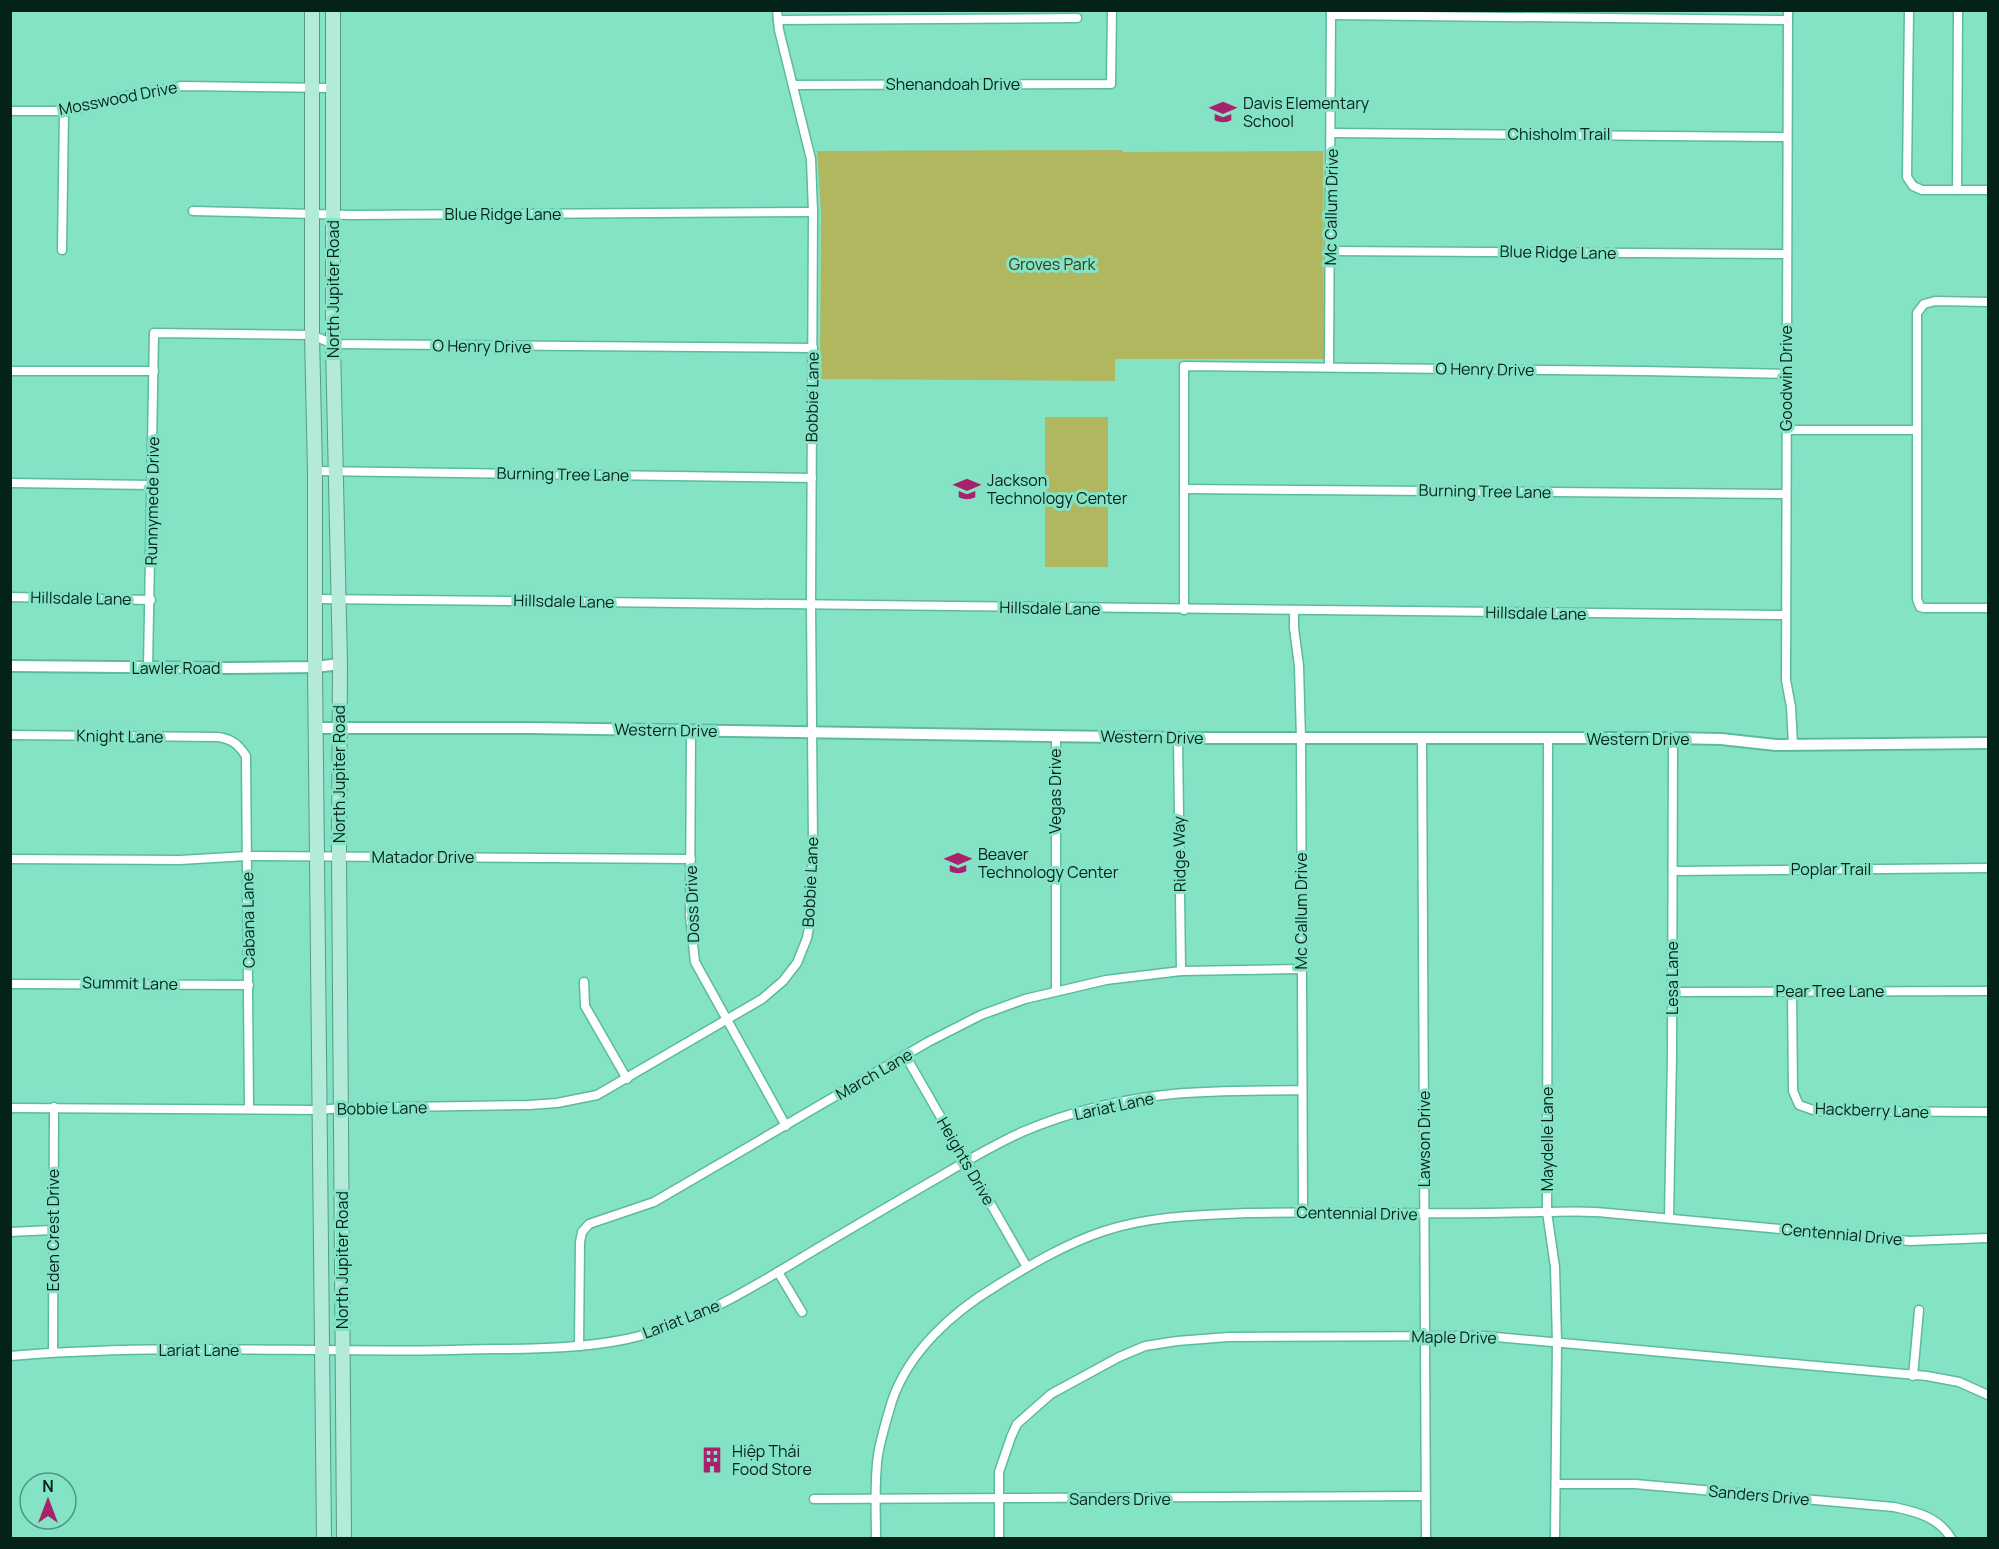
<svg xmlns="http://www.w3.org/2000/svg" width="1999" height="1549" font-family="Manrope,sans-serif">
<rect width="100%" height="100%" fill="#84e2c5"/>
<g fill="#b1b75e">
<path d="M1122,150l1,2 200,-1 1,208h-209v22l-295,-2 1,-168 -4,-60z"/>
<rect x="1045" y="417" width="63" height="150"/>
</g>
<g fill="none" stroke-linecap="round" stroke-linejoin="round">
<g stroke="#5cba9e" stroke-width="11">
<g id="minor">
<path d="M1788,10l-2,670 5,27 2,38"/>
<path d="M1909,10l-2,167 6,9 9,4h66"/>
<path d="M1331,15l457,5"/>
<path d="M778,20l299,-2"/>
<path d="M794,85l317,-1 1,-74"/>
<path d="M10,111h54l19,-3 43,-12 56,-10 151,2"/>
<path d="M1332,133l455,4"/>
<path d="M1957,190l1,-180"/>
<path d="M193,211l159,4 461,-3"/>
<path d="M62,250l2,-139"/>
<path d="M1330,251l456,3"/>
<path d="M1988,302l-53,-1 -11,3 -7,9v286l3,8 4,1h64"/>
<path d="M1329,367l2,-356"/>
<path d="M10,371h144"/>
<path d="M1786,430h131"/>
<path d="M315,471l497,7"/>
<path d="M10,483l142,2"/>
<path d="M1184,489l602,5"/>
<path d="M10,597l141,3"/>
<path d="M315,599l1471,16"/>
<path d="M1184,610v-244l460,5 142,3"/>
<path d="M1294,610v18l5,38 2,73 2,473"/>
<path d="M148,668l6,-335 158,2 21,9 480,4"/>
<path d="M691,731l-1,186 5,45 91,164"/>
<path d="M10,735l208,2c14,2 20,7 28,19l3,353"/>
<path d="M1056,735v255"/>
<path d="M1178,738l3,233"/>
<path d="M1422,739l4,799"/>
<path d="M1548,739l-1,473 8,55 2,75 -2,196"/>
<path d="M10,859l170,1 67,-4 444,3"/>
<path d="M1673,871l315,-3"/>
<path d="M584,982l1,24 42,73"/>
<path d="M10,984l239,1"/>
<path d="M1792,991l1,100 6,14 17,6 172,1"/>
<path d="M1672,992l316,-1"/>
<path d="M905,1055l122,212"/>
<path d="M10,1108l309,2 23,-2 187,-3 28,-2 40,-8 165,-96 21,-18 14,-18 10,-25 3,-16 3,-77 -2,-241 2,-392 -2,-53 -32,-129 -2,-20"/>
<path d="M1669,1218l3,-162 1,-318"/>
<path d="M10,1232l42,-2"/>
<path d="M778,1272l24,40"/>
<path d="M579,1346l1,-104 2,-10 7,-8 65,-22 274,-160 53,-27 44,-16 81,-19 75,-9 120,-2"/>
<path d="M53,1352l1,-245"/>
<path d="M10,1356c147,-13 294,-3 441,-6 58,-2 119,1 176,-11 62,-13 118,-47 171,-79 43,-26 86,-51 129,-76 31,-18 62,-37 95,-52 47,-20 100,-33 151,-38 43,-4 86,-3 129,-4"/>
<path d="M1913,1376l6,-66"/>
<path d="M1556,1484h79l259,23c23,5 44,10 57,31"/>
<path d="M814,1499l611,-3"/>
<path d="M876,1538c0,-27 -2,-56 2,-83 3,-18 9,-37 14,-54 17,-50 61,-89 104,-115 34,-21 69,-42 108,-55 46,-15 94,-16 142,-18 53,-1 105,0 158,0 45,1 90,0 135,-1 23,0 46,-2 69,1l302,28 78,-3"/>
<path d="M999,1538v-66l12,-35 6,-13 34,-30 68,-37 26,-11 32,-5 51,-4 257,-1 442,40 32,6 29,13"/>
</g>
</g>
<g stroke="#5cba9e" stroke-width="14">
<g id="tertiary">
<path d="M10,666l220,2 85,-1 25,-3"/>
<path d="M316,728h214l648,10h495l48,1 55,6 212,-2"/>
</g>
</g>
<g stroke="#569b86" stroke-width="16">
<g id="primary">
<path d="M312,10v325l3,136v196l9,871"/>
<path d="M333,10v334l7,320 -1,192 5,682"/>
</g>
</g>
<use href="#minor" stroke="#fff" stroke-width="8"/>
<use href="#tertiary" stroke="#fff" stroke-width="10"/>
<use href="#primary" stroke="#b4ead9" stroke-width="14"/>
</g>
<defs>
<g id="school-bare" transform="scale(2.07)"><path d="M0-5L7-2L0 1L-7-2ZM-4 1L0 2.5L4 1V4Q0 6-4 4Z" fill="#a7216c" stroke="#84e2c5" stroke-width="2.5" paint-order="stroke"/></g>
<g id="building-bare" transform="scale(2.07)"><path d="M-4-6H4V6H1V3H-1V6H-4ZM-2.5-4.3h1.7v1.8h-1.7ZM.8-4.3h1.7v1.8H.8ZM-2.5-1h1.7V.8h-1.7ZM.8-1h1.7V.8H.8Z" fill="#a7216c" stroke="#84e2c5" stroke-width="2.5" paint-order="stroke"/></g>
</defs>
<g fill-rule="evenodd">
<use href="#school-bare" x="1223" y="112"/>
<use href="#school-bare" x="967" y="489"/>
<use href="#school-bare" x="958" y="863"/>
<use href="#building-bare" x="712" y="1460"/>
</g>
<g text-anchor="middle" stroke-width="6" stroke-linejoin="round" paint-order="stroke">
<g font-size="16" fill="#04221a" stroke="#84e2c5">
<text x="953" y="90">Shenandoah Drive</text>
<text transform="translate(118 98) rotate(-11)" y="6">Mosswood Drive</text>
<text x="1559" y="140">Chisholm Trail</text>
<text transform="translate(1331 207) rotate(-89)" y="6">Mc Callum Drive</text>
<text x="503" y="220">Blue Ridge Lane</text>
<text transform="translate(1558 252) rotate(1)" y="6">Blue Ridge Lane</text>
<text transform="translate(333 289) rotate(-90)" y="6">North Jupiter Road</text>
<text transform="translate(482 346) rotate(1)" y="6">O Henry Drive</text>
<text transform="translate(1485 369) rotate(1)" y="6">O Henry Drive</text>
<text transform="translate(1786 378) rotate(-90)" y="6">Goodwin Drive</text>
<text transform="translate(812 397) rotate(-89)" y="6">Bobbie Lane</text>
<text transform="translate(563 474) rotate(1)" y="6">Burning Tree Lane</text>
<text transform="translate(1485 491) rotate(1)" y="6">Burning Tree Lane</text>
<text transform="translate(152 501) rotate(-89)" y="6">Runnymede Drive</text>
<text transform="translate(81 598) rotate(1)" y="6">Hillsdale Lane</text>
<text transform="translate(564 601) rotate(1)" y="6">Hillsdale Lane</text>
<text transform="translate(1050 608) rotate(1)" y="6">Hillsdale Lane</text>
<text transform="translate(1536 613) rotate(1)" y="6">Hillsdale Lane</text>
<text x="176" y="674">Lawler Road</text>
<text transform="translate(666 730) rotate(1)" y="6">Western Drive</text>
<text transform="translate(120 736) rotate(1)" y="6">Knight Lane</text>
<text transform="translate(1152 737) rotate(1)" y="6">Western Drive</text>
<text x="1638" y="745">Western Drive</text>
<text transform="translate(339 774) rotate(-90)" y="6">North Jupiter Road</text>
<text transform="translate(1055 791) rotate(-90)" y="6">Vegas Drive</text>
<text transform="translate(1179 854) rotate(-91)" y="6">Ridge Way</text>
<text x="423" y="863">Matador Drive</text>
<text x="1831" y="875">Poplar Trail</text>
<text transform="translate(810 882) rotate(-87)" y="6">Bobbie Lane</text>
<text transform="translate(692 904) rotate(-92)" y="6">Doss Drive</text>
<text transform="translate(1301 911) rotate(-90)" y="6">Mc Callum Drive</text>
<text transform="translate(248 920) rotate(-91)" y="6">Cabana Lane</text>
<text transform="translate(1672 978) rotate(-90)" y="6">Lesa Lane</text>
<text transform="translate(130 983) rotate(1)" y="6">Summit Lane</text>
<text x="1830" y="997">Pear Tree Lane</text>
<text transform="translate(874 1074) rotate(-30)" y="6">March Lane</text>
<text transform="translate(1114 1106) rotate(-12)" y="6">Lariat Lane</text>
<text transform="translate(382 1108) rotate(-1)" y="6">Bobbie Lane</text>
<text transform="translate(1872 1110) rotate(2)" y="6">Hackberry Lane</text>
<text transform="translate(1424 1139) rotate(-90)" y="6">Lawson Drive</text>
<text transform="translate(1547 1139) rotate(-90)" y="6">Maydelle Lane</text>
<text transform="translate(966 1161) rotate(60)" y="6">Heights Drive</text>
<text transform="translate(1357 1213) rotate(1)" y="6">Centennial Drive</text>
<text transform="translate(53 1230) rotate(-90)" y="6">Eden Crest Drive</text>
<text transform="translate(1842 1234) rotate(5)" y="6">Centennial Drive</text>
<text transform="translate(342 1260) rotate(-90)" y="6">North Jupiter Road</text>
<text transform="translate(681 1319) rotate(-21)" y="6">Lariat Lane</text>
<text transform="translate(1454 1337) rotate(1)" y="6">Maple Drive</text>
<text x="199" y="1356">Lariat Lane</text>
<text transform="translate(1759 1495) rotate(5)" y="6">Sanders Drive</text>
<text x="1120" y="1505">Sanders Drive</text>
</g>
<g font-size="16" fill="#04221a" stroke="#84e2c5" text-anchor="start">
<text x="1243" y="109">Davis Elementary<tspan x="1243" dy="18">School</tspan></text>
<text x="987" y="486">Jackson<tspan x="987" dy="18">Technology Center</tspan></text>
<text x="978" y="860">Beaver<tspan x="978" dy="18">Technology Center</tspan></text>
<text x="732" y="1457">Hiệp Thái<tspan x="732" dy="18">Food Store</tspan></text>
</g>
<g font-size="16" fill="#393b12" stroke="#84e2c5">
<text x="1052" y="270">Groves Park</text>
</g>
</g>
<rect width="1999" height="1549" fill="none" stroke="#04221a" stroke-width="24"/>
<g transform="translate(48 1501)"><circle r="28" fill="#84e2c5" stroke="#519581" stroke-width="1.5"/>
<path d="M0-4.5L10 22L0 15L-10 22Z" fill="#a7216c"/>
<text y="-9" font-size="16" font-weight="bold" text-anchor="middle" fill="#04221a">N</text>
</g>
</svg>
